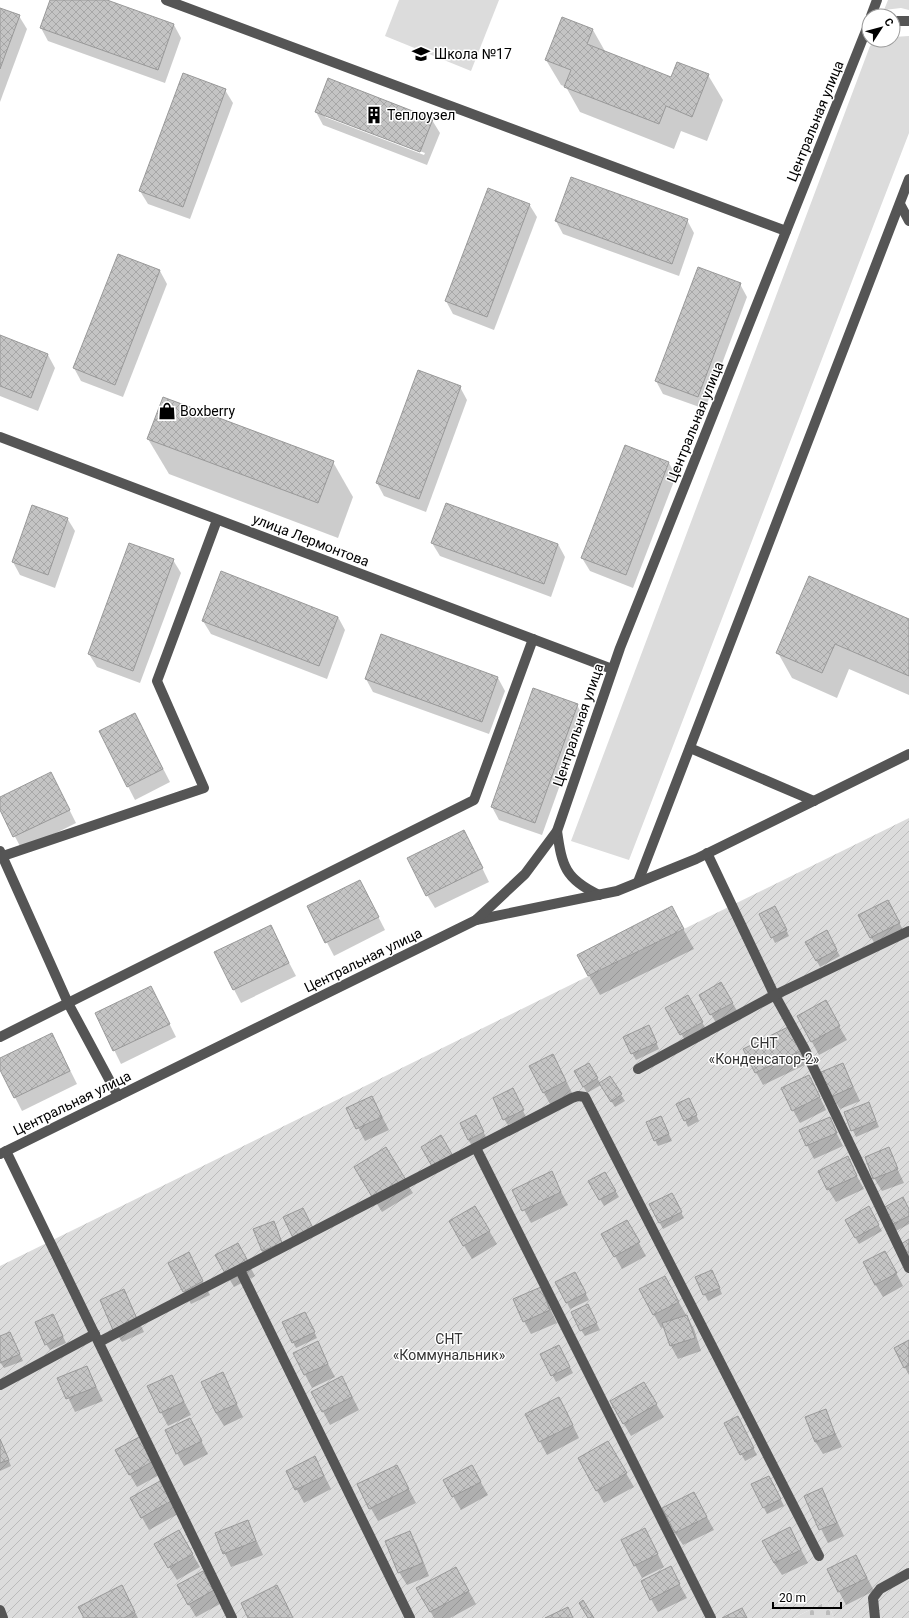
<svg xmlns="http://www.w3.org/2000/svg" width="909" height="1618" font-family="Roboto,sans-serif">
<defs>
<pattern id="cemetery-stones" width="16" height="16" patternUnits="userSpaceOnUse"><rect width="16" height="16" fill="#dcdcdc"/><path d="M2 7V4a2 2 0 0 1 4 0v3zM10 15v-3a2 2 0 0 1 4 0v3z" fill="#bbb"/></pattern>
<pattern id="garden-furrows" width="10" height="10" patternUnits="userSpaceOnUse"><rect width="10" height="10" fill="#dcdcdc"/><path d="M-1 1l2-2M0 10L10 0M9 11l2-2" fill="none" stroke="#bbb"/></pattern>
<pattern id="building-cross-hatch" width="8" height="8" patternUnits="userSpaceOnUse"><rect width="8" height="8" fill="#c4c4c4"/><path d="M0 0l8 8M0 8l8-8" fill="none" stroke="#a7a7a7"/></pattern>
</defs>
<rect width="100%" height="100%" fill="#fff"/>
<g fill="#dcdcdc">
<path d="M399,0h100l-28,71 -86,-35z"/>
<path d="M888,0h21v10l-8,-2 -17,2z"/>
<path d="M909,36v97l-280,727 -58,-19 299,-795 12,-6h11v-3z"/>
</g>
<path fill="url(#cemetery-stones)" d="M827,1601l7,17h-40z"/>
<path fill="url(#garden-furrows)" d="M909,818v800h-75l-7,-17 -33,17h-794v-352z"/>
<g fill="#0003" fill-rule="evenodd">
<path d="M51,0h53l70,25 7,13 -16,45 -117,-42 -7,-13z"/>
<path d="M0,9l19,7 8,13 -27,73z"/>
<path d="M593,30l13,23 65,26 37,-4 15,25 -16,41 -26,-10 -7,18 -94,-37 -14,-25 -5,-2 -15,-25z"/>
<path d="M225,90l8,13 -43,116 -42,-15 -8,-13z"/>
<path d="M316,112l116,8 8,13 -13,32 -104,-40zM325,115l100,38 -1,2 -99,-38z"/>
<path d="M529,204l8,13 -43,113 -41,-16 -7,-13z"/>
<path d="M687,220l7,13 -15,43 -116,-42 -7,-13z"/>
<path d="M160,271l7,13 -44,113 -42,-16 -7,-13z"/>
<path d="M740,284l7,13 -42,112 -42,-15 -7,-13z"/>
<path d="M0,336l48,19 7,13 -17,43 -38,-15z"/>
<path d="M460,387l7,13 -41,112 -42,-16 -7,-13z"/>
<path d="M148,439l185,23 20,35 -15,41 -169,-64z"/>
<path d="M669,463l7,13 -43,112 -43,-17 -8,-13z"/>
<path d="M33,506l34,12 8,13 -20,57 -35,-13 -7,-13z"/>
<path d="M432,543l126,1 7,13 -14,40 -111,-41z"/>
<path d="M173,560l8,13 -41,110 -43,-16 -8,-13z"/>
<path d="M338,617l7,13 -18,49 -116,-45 -8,-13z"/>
<path d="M909,621v74l-60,-26 -12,29 -45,-20 -14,-25z"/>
<path d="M498,678l7,13 -16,43 -116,-42 -7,-13z"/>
<path d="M577,705l7,13 -42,117 -43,-15 -7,-13z"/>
<path d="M135,714l35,68 -35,18 -35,-68z"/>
<path d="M51,773l25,50 -54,27 -22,-42v-10z"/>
<path d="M464,831l25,51 -54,26 -8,-13z"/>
<path d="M360,881l25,49 -51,26 -26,-50z"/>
<path d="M672,908l22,41 -94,46 -22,-39z"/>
<path d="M778,914l11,22 -14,7 -3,-6z"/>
<path d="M895,914l11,22 -28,14 -7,-13z"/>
<path d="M270,926l26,50 -55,27 -26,-50z"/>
<path d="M826,932l14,24 -20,11 -13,-25z"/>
<path d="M721,983l19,33 -21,12 -19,-33z"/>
<path d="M151,987l25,50 -55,27 -25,-51z"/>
<path d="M687,996l23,40 -21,11 -23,-39z"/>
<path d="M825,1002l22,38 -28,15 -21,-39z"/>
<path d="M652,1032l7,17 -23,11 -12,-22z"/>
<path d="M52,1034l25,50 -55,27 -22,-43v-9z"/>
<path d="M796,1041l11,23 -44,21 -7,-13z"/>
<path d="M589,1064l11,19 21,12 4,6 -10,6 -14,-22 -14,8 -12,-21z"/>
<path d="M843,1064l17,37 -20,8 -8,-13z"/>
<path d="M530,1067l30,1 13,27 -22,11z"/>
<path d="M816,1089l10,21 -26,13 -7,-13z"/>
<path d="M516,1096l10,21 -18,8 -4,-6z"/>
<path d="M372,1097l17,33 -24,11 -17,-33z"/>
<path d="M692,1106l7,15 -11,6 -3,-7z"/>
<path d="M872,1110l7,17 -23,10 -11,-24z"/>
<path d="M829,1118l14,28 -29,13 -14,-28z"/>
<path d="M479,1123l8,16 -15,7 -4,-7z"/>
<path d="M664,1123l8,18 -14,5 -3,-6z"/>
<path d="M888,1149l16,34 -22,8 -8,-13z"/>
<path d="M847,1158l17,31 -28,13 -8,-13z"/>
<path d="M551,1173l17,32 -37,18 -17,-32z"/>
<path d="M605,1173l14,24 -15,9 -14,-24z"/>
<path d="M362,1180l43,1 8,12 -31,19z"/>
<path d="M675,1200l9,18 -21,11 -13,-24z"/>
<path d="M475,1207l22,37 -25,15 -22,-37z"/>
<path d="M868,1208l14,23 -23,13 -13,-23z"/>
<path d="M909,1211v13l-13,7 -4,-7z"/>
<path d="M627,1221l19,35 -24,13 -19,-35z"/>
<path d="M274,1222l11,28 -19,7 -4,-6z"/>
<path d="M189,1254l21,41 -19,9 -7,-13z"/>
<path d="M216,1256l29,1 10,19 -21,11z"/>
<path d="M892,1265l11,21 -20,11 -8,-13z"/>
<path d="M696,1277h19l7,17 -14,7z"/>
<path d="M578,1279l11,21 -19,9 -13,-27z"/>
<path d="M540,1288l17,35 -26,11 -7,-13z"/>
<path d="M641,1290h31l22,39 7,22 -23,8 -7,-13 -7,-20 -3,2z"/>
<path d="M124,1291l20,41 -22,10 -8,-13z"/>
<path d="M591,1311l9,19 -15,6 -4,-6z"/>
<path d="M53,1315l13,28 -16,7 -4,-6z"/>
<path d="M308,1319l9,19 -21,10 -3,-6z"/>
<path d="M10,1333l13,28 -19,7 -4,-6v-25z"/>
<path d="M909,1341v34l-14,-26z"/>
<path d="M317,1343l18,34 -23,11 -18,-35z"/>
<path d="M562,1352l11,21 -17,9 -14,-27z"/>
<path d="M87,1367l16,34 -28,11 -16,-34z"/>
<path d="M222,1373l21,44 -19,9 -8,-13z"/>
<path d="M171,1376l20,39 -23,11 -20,-39z"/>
<path d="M644,1383l20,34 -33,19 -20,-34z"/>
<path d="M349,1390l10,20 -29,15 -17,-33z"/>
<path d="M566,1411l13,27 -32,17 -21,-40z"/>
<path d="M825,1411l17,36 -19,7 -8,-13z"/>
<path d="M190,1419l18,35 -24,12 -7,-13z"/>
<path d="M726,1424h15l16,31 -12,6z"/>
<path d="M140,1437l21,37 -24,13 -21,-37z"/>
<path d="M0,1439l11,27 -11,5z"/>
<path d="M608,1442l26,45 -30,16 -25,-45z"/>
<path d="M315,1457l16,32 -27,14 -17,-32z"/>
<path d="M397,1466l19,37 -38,18 -20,-36z"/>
<path d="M479,1479l9,16 -27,15 -17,-30z"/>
<path d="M160,1482l18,32 -29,16 -18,-32z"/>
<path d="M773,1483l11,23 -17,8 -3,-6z"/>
<path d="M822,1489l22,47 -16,7 -23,-47z"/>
<path d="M701,1506l13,24 -31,15 -8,-12z"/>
<path d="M248,1522l15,33 -32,12 -15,-33z"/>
<path d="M790,1528l18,35 -26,12 -8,-12z"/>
<path d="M179,1531l21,36 -23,13 -21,-35z"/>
<path d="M409,1532l8,13 12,31 -22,9 -8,-13z"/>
<path d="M652,1542l12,25 -22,11 -7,-13z"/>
<path d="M856,1556l18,35 -28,14 -18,-35z"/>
<path d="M670,1567l17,31 -29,14 -7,-13z"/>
<path d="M456,1568l20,36 -26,14h-16l-16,-29z"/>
<path d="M203,1572l17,32 -24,13 -18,-31z"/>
<path d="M122,1586l16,32h-53z"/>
</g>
<g fill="url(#building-cross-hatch)" stroke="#999">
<path d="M50,0h57l67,24 -16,46 -118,-42z"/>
<path d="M0,8l20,7 -20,54z"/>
<path d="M562,17l31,12 -6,15 84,33 6,-15 32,12 -17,43 -26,-11 -7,18 -95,-37 7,-17 -26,-10z"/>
<path d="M183,73l43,16 -43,118 -44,-16z"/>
<path d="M328,78l105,41 -13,33 -105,-40z"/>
<path d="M571,177l117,42 -16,45 -117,-43z"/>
<path d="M488,188l42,16 -43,113 -42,-16z"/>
<path d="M118,254l42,16 -45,115 -42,-17z"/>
<path d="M698,267l43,16 -43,114 -43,-16z"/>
<path d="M0,335l48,19 -17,44 -31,-12z"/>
<path d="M418,370l43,16 -42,113 -43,-16z"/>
<path d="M163,397l171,64 -16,42 -171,-64z"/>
<path d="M625,445l44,17 -43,113 -45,-17z"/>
<path d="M446,503l112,41 -14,40 -113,-41z"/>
<path d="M32,505l36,13 -20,57 -36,-13z"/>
<path d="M129,543l45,16 -41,112 -45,-17z"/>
<path d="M221,571l117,46 -19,49 -117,-45z"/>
<path d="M809,576l100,43v57l-74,-32 -13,29 -46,-20z"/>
<path d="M381,634l117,43 -16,45 -117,-43z"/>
<path d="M533,688l45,16 -43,119 -44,-16z"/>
<path d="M135,713l28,56 -36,18 -28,-56z"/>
<path d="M51,772l19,38 -57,27 -13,-27v-13z"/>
<path d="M464,830l19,38 -57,28 -19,-38z"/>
<path d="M360,880l19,37 -54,26 -18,-37z"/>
<path d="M888,900l12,23 -30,15 -12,-23z"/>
<path d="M672,906l12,23 -96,47 -11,-21z"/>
<path d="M775,906l12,24 -16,8 -12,-24z"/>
<path d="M271,925l18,38 -56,27 -19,-38z"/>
<path d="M827,930l10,20 -21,11 -11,-19z"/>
<path d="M721,982l12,21 -23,12 -11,-20z"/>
<path d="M151,986l19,38 -57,27 -18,-38z"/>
<path d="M688,995l15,27 -23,13 -15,-27z"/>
<path d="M826,1000l14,26 -29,16 -14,-26z"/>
<path d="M649,1025l8,18 -26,11 -8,-17z"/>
<path d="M788,1027l12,24 -45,22 -12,-24z"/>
<path d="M52,1033l18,38 -56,27 -14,-28v-12z"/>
<path d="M553,1054l13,27 -23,12 -14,-27z"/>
<path d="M589,1063l9,15 -15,9 -9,-16z"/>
<path d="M843,1063l10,24 -22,10 -10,-25z"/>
<path d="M809,1075l11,22 -28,14 -11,-23z"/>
<path d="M610,1076l12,18 -11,8 -12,-19z"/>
<path d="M513,1088l11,22 -21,10 -10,-22z"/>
<path d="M372,1096l10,21 -26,12 -10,-21z"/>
<path d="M689,1098l8,17 -13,6 -8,-17z"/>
<path d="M869,1102l7,19 -25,10 -7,-19z"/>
<path d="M476,1115l8,17 -16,8 -8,-17z"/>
<path d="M661,1116l8,18 -15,7 -8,-19z"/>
<path d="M830,1117l7,16 -31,13 -7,-16z"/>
<path d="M441,1135l12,21 -20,12 -12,-21z"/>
<path d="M386,1147l20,33 -32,20 -20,-33z"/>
<path d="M889,1147l9,22 -25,10 -8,-22z"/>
<path d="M848,1156l9,20 -30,14 -9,-19z"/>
<path d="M552,1171l9,21 -39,19 -10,-21z"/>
<path d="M605,1172l11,19 -17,9 -11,-19z"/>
<path d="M672,1193l10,19 -23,11 -10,-19z"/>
<path d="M903,1197l6,12v7l-18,9 -8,-17z"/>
<path d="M475,1206l15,25 -27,15 -14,-25z"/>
<path d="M869,1206l10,19 -24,13 -10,-18z"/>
<path d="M303,1208l10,20 -20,10 -10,-21z"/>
<path d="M627,1220l13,22 -26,15 -13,-23z"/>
<path d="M274,1221l8,22 -20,8 -9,-22z"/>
<path d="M909,1239v17h-1l-7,-12z"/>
<path d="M238,1243l11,20 -23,12 -11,-20z"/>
<path d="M885,1251l12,22 -22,12 -12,-23z"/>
<path d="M189,1252l14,29 -20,11 -15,-29z"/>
<path d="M712,1270l8,18 -17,7 -8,-18z"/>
<path d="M575,1272l11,21 -20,10 -11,-21z"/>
<path d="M665,1276l14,26 -26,13 -14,-26z"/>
<path d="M541,1287l9,23 -27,12 -10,-23z"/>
<path d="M124,1289l13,30 -24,11 -13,-30z"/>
<path d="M588,1304l9,19 -17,8 -9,-19z"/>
<path d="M305,1312l10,20 -23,11 -10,-21z"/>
<path d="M53,1314l10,22 -18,9 -10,-23z"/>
<path d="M687,1315l8,23 -25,8 -8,-23z"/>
<path d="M10,1332l10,22 -20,9v-27z"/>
<path d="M909,1340v25l-5,3 -10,-20z"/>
<path d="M318,1341l10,23 -24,11 -11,-22z"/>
<path d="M559,1345l11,22 -19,9 -11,-22z"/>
<path d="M87,1366l9,21 -30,12 -9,-21z"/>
<path d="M223,1372l14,32 -21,9 -15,-31z"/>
<path d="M172,1375l12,27 -24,11 -13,-27z"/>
<path d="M342,1376l10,21 -30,15 -11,-20z"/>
<path d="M644,1382l13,22 -34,20 -13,-23z"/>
<path d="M559,1397l14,28 -34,17 -14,-28z"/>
<path d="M826,1409l9,25 -20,8 -10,-25z"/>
<path d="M738,1416l16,32 -14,7 -16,-32z"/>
<path d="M190,1418l12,23 -26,13 -11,-24z"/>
<path d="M141,1436l14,24 -26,15 -14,-25z"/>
<path d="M0,1439l9,21 -9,3z"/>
<path d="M608,1441l19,32 -31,18 -18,-33z"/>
<path d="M315,1456l9,20 -29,14 -9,-19z"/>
<path d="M397,1465l12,24 -40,20 -12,-25z"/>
<path d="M472,1465l9,17 -29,15 -9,-17z"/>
<path d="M769,1476l12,23 -18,9 -12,-24z"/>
<path d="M160,1481l11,20 -30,17 -11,-20z"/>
<path d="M822,1488l15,35 -18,7 -15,-34z"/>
<path d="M694,1492l13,25 -32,16 -13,-25z"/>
<path d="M248,1520l8,21 -33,13 -8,-21z"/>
<path d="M790,1527l11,23 -27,13 -12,-22z"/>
<path d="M645,1528l13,26 -24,12 -13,-26z"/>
<path d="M179,1530l14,24 -25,14 -14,-24z"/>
<path d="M410,1531l13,32 -25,10 -13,-32z"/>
<path d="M856,1555l11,23 -29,14 -11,-23z"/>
<path d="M671,1566l9,18 -30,16 -9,-19z"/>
<path d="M456,1567l13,24 -39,21 -14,-24z"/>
<path d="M203,1571l11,19 -26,15 -11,-20z"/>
<path d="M122,1585l13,27 -11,6h-40l-6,-11z"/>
<path d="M277,1585l16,33h-45l-7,-15z"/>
<path d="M583,1600l11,18h-6l-9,-15z"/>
<path d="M568,1607l5,11h-28z"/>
<path d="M742,1608l5,10h-25z"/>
</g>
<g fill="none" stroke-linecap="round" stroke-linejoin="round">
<g stroke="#555" stroke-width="10">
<path d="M166,0l620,231"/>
<path d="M871,16l6,-16"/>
<path d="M893,21h16"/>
<path d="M900,204l9,17"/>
<path d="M0,437l612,232"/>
<path d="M690,748l124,53"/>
<path d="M557,831c5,35 8,48 42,64"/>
<path d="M0,851l68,152 50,93"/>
<path d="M707,853l65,137 32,58 105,220"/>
<path d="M0,857l204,-69 -47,-107 60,-161"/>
<path d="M638,882l271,-703"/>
<path d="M476,920l141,-29 79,-32 213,-105"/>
<path d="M0,1037l474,-237 59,-161"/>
<path d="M638,1069l137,-74 134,-64"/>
<path d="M476,1148l235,470"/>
<path d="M6,1151l226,467"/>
<path d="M0,1154l476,-234 49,-46 32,-43 63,-183 249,-625"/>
<path d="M240,1270l170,348"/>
<path d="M99,1342l473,-244 6,-2 7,1 234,459"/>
<path d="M0,1385l95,-51"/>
<path d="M0,1610l3,8"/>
<path d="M875,1618l-2,-20 7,-9 29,-16"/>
</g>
</g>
<defs>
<g id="school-bare" transform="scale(1.38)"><path d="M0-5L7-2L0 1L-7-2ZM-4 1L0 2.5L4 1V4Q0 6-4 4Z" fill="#000" stroke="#fff" stroke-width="2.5" paint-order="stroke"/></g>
<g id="building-bare" transform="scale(1.38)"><path d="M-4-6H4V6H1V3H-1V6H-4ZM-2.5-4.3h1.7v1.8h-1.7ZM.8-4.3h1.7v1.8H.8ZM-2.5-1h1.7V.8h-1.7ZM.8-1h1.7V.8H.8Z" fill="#000" stroke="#fff" stroke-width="2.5" paint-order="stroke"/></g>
<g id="shop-bare" transform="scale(1.38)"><path d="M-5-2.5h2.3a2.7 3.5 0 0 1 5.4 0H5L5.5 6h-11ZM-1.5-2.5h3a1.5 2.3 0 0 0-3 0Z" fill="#000" stroke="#fff" stroke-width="2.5" paint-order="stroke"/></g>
</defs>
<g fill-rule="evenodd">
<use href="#school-bare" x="421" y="54"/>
<use href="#building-bare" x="374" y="115"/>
<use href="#shop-bare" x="167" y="411"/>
</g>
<g text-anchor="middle" stroke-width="3" stroke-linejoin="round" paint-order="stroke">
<g font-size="14" fill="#000" stroke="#fff" text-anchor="start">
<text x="434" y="59">Школа №17</text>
<text x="387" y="120">Теплоузел</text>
<text x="180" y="416">Boxberry</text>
</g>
<g font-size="14" fill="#000" stroke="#fff">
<text transform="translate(815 121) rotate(-68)" y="5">Центральная улица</text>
<text transform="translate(695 422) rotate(-68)" y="5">Центральная улица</text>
<text transform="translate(311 540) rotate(21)" y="5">улица Лермонтова</text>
<text transform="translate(578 725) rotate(-71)" y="5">Центральная улица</text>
<text transform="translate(363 960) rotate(-26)" y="5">Центральная улица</text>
<text transform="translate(72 1103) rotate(-26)" y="5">Центральная улица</text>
</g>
<g font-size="14" fill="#333" stroke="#fff">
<text x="764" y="1048">СНТ<tspan x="764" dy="16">«Конденсатор-2»</tspan></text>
<text x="449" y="1344">СНТ<tspan x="449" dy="16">«Коммунальник»</tspan></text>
</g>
</g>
<g transform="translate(881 28) rotate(54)"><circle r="19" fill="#ffffff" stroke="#999999"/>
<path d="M0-3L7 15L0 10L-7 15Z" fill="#000000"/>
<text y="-6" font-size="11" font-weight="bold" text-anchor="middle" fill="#000000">С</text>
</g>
<path d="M773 1602v6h68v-6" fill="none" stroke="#000000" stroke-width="2"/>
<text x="779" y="1602" font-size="12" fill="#000000" stroke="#ffffff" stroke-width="3" paint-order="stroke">20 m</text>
</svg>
